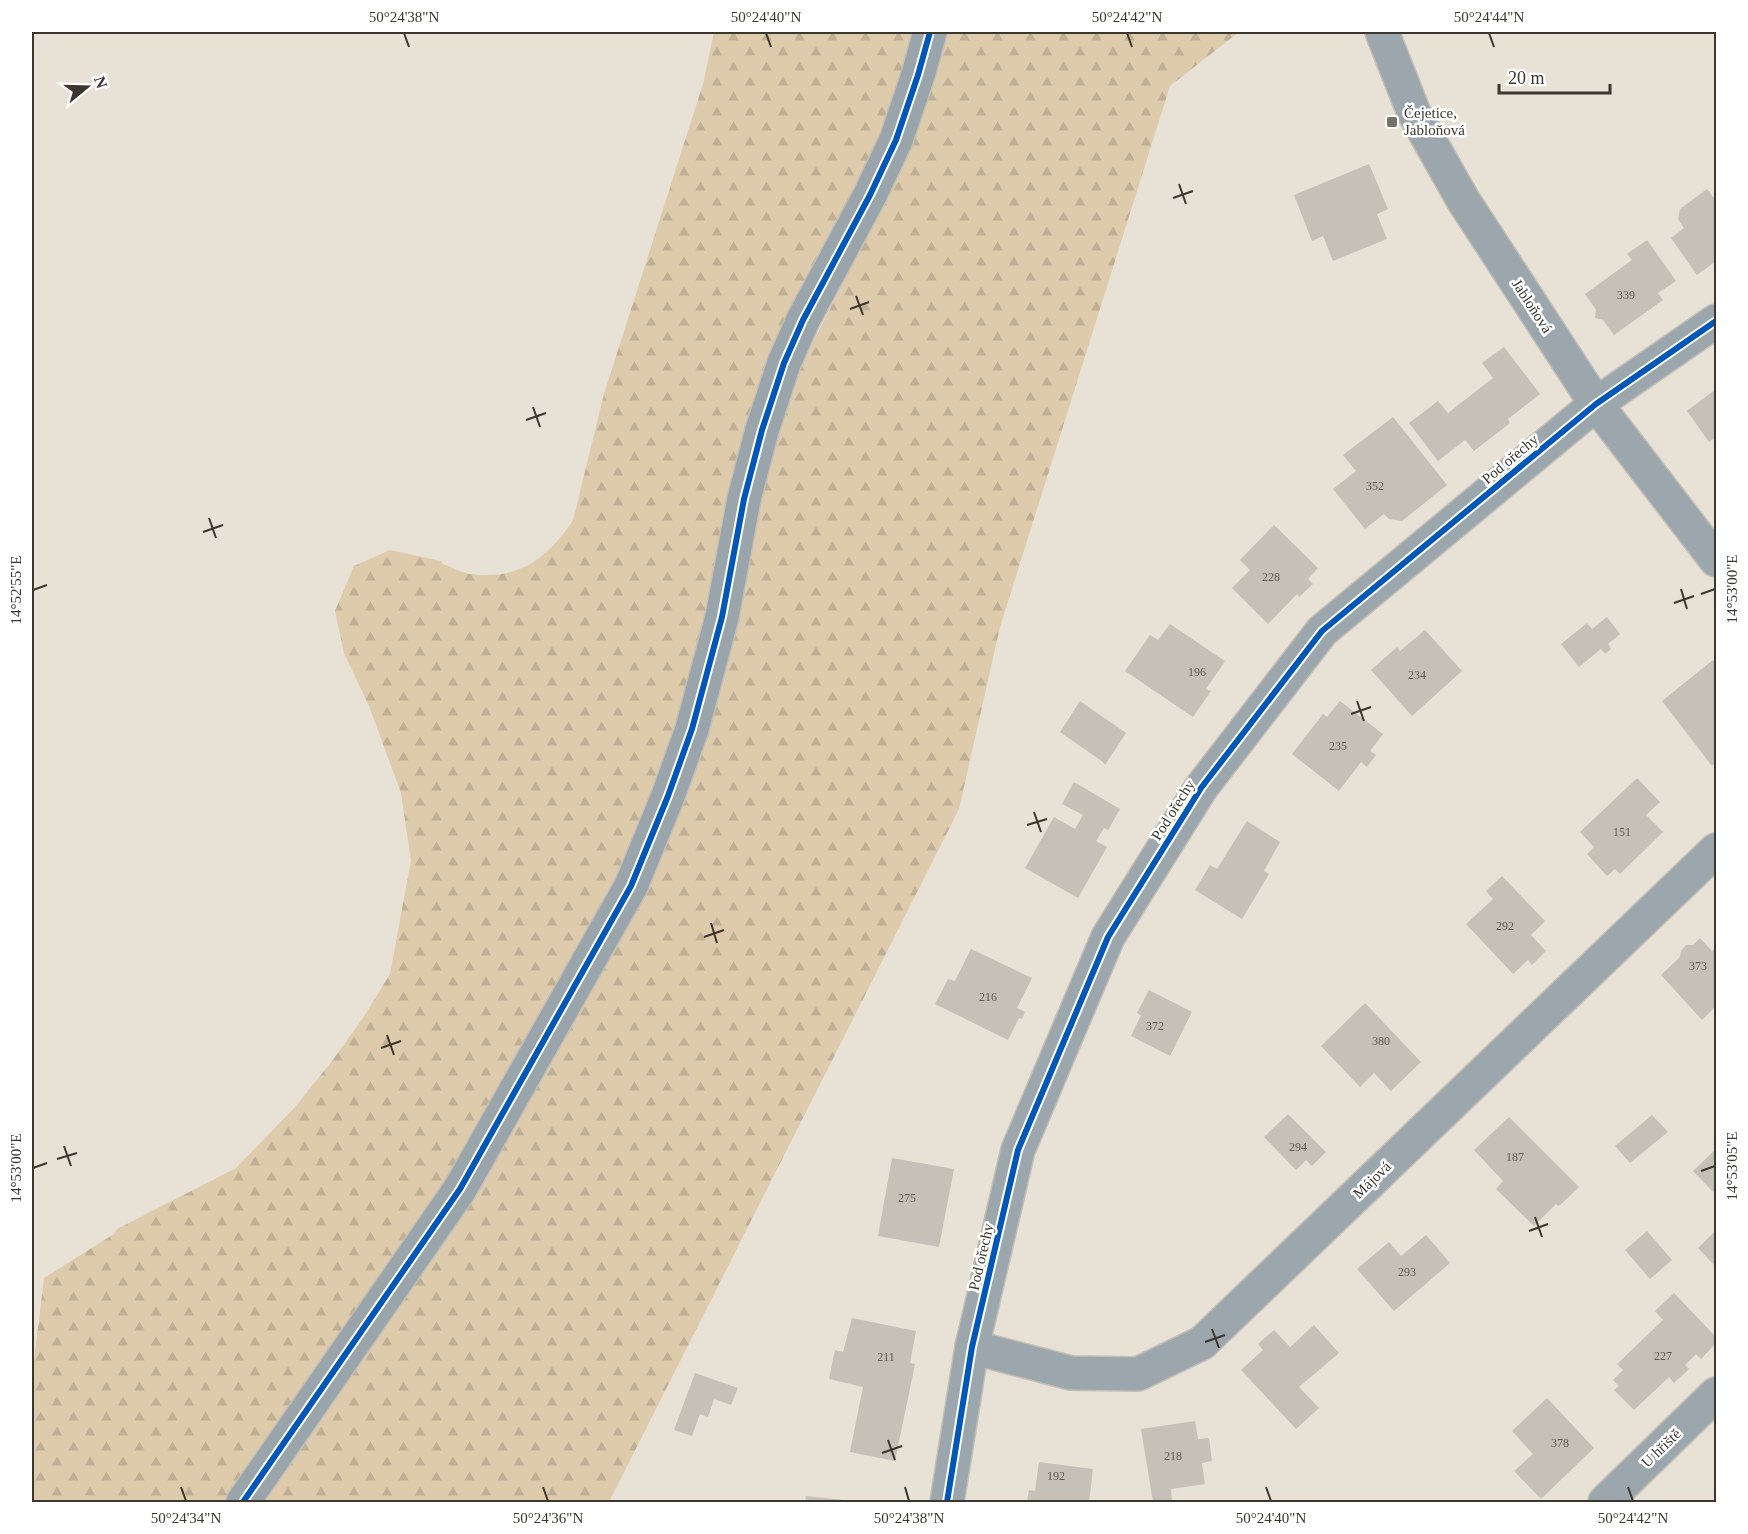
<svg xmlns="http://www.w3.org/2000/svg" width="1748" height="1534" font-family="'Times New Roman',serif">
<defs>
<pattern id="forest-firs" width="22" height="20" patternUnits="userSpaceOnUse" patternTransform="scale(1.5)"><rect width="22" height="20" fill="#decbac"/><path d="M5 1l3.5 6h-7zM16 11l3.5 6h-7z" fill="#bfaf94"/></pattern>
</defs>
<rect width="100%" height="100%" fill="#e7e1d6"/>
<g fill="url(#forest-firs)">
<path d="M714,32h202l-11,39 -196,543 -31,111 -60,155 -170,302 -222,320h-194v-131l1,-3 11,-90 70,-44 3,-5 119,-61 59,-61 37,-46 31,-43 27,-44 21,-113 -10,-68 -32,-87 -25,-53 -9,-42 19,-45 36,-16 51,11 2,3c9,3 18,8 26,10 6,1 13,1 19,1 39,0 65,-24 85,-55l31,-126 99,-310z"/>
<path d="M948,32h291l-69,54 -170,541 -41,182 -350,693h-346l210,-304 173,-305 37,-91 24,-68 31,-113 23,-119 17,-67 21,-66 86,-167 26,-55 23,-67z"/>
</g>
<g fill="#c6c1b8">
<path d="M1369,164l19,45 -11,5 10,25 -54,22 -10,-25 -11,5 -18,-46z"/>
<path d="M1707,189l7,9 2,-2v65l-19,14 -26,-37 13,-10 -6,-9 2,-10z"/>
<path d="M1647,240l29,41 -18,12 5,7 -49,35 -11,-15 -8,-2 1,-8 -11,-16 47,-34 -5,-6z"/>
<path d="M1504,347l36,47 -32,25 2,4 -36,28 -9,-11 -27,21 -29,-38 29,-22 10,12 45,-35 -11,-15z"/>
<path d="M1716,389v48l-7,5 -22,-31z"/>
<path d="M1393,417l54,68 -45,36 -13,-2 -5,-5 -19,15 -32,-40 23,-18 -13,-16z"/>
<path d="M1274,525l44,43 -10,11 5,5 -14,13 -2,-3 -29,30 -36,-36 18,-18 -10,-10z"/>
<path d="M1607,617l13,17 -12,10 3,5 -6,5 -4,-5 -22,18 -18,-23 26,-21 5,6z"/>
<path d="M1170,624l55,37 -19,28 5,2 -18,26 -68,-46 25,-36 8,5z"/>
<path d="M1425,630l37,41 -50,45 -41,-46 26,-23 3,4z"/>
<path d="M1713,660l3,4v98l-4,4 -50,-65z"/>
<path d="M1080,701l46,32 -21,32 -2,-3 -43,-30z"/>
<path d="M1340,701l43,33 -13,17 6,4 -9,12 -6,-5 -22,29 -47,-37 31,-40 4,3z"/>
<path d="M1637,778l23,24 -14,13 17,17 -43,42 -5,-5 -8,7 -20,-22 7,-7 -14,-15z"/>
<path d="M1074,782l46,27 -12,21 -4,-2 -8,13 11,6 -29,51 -53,-30 29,-51 21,12 8,-14 -21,-11z"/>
<path d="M1247,821l33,21 -16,29 5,3 -27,45 -47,-29 15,-25 7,4z"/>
<path d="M1502,876l43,45 -14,14 15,16 -14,14 -4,-5 -15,14 -47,-50 27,-25 -7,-8z"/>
<path d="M1700,938l12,13 4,-4v59l-14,14 -41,-45 19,-18 1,-6 5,-6h7z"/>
<path d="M971,949l61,29 -15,30 8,4 -3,7 -3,-1 -11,22 -73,-36 13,-25 7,2z"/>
<path d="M1149,990l43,22 -22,44 -39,-20 10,-21 -4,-2z"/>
<path d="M1365,1003l56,59 -30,29 -17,-18 -14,14 -39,-41z"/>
<path d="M1288,1114l38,38 -14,14 -6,-6 -10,10 -32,-33z"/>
<path d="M1652,1115l16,17 -38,31 -15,-17z"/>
<path d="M1509,1117l70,70 -20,19 -3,-2 -22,22 -38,-37 7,-8 -29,-31z"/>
<path d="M1716,1149v46l-23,-24z"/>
<path d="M892,1158l62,11 -15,78 -61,-11z"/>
<path d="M1716,1230v37l-18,-19z"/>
<path d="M1647,1231l25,29 -22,19 -25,-29z"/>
<path d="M1426,1235l24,28 -56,48 -37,-42 32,-27 12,14z"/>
<path d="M1674,1293l42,44v6l-15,16 -5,-5 -11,11 4,4 -15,14 -5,-6 -35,33 -20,-20 5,-4 -6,-6 10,-10 -6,-6 46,-44 -8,-9z"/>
<path d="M852,1318l64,13 -6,32 5,1 -20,97 -45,-9 13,-65 -34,-8 6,-29 8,2z"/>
<path d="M1314,1325l25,28 -40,34 20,21 -23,21 -55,-59 22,-20 -5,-6 16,-14 16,17z"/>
<path d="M695,1373l43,15 -7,17 -17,-6 -6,18 -8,-3 -8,22 -18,-6z"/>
<path d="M1547,1398l47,50 -53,51 -27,-28 19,-17 -21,-23z"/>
<path d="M1195,1421l3,18 11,-1 3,23 -10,2 3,21 -34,5 1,11 -19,2 -12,-73z"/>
<path d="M1039,1462l54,7 -4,33h-62l2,-12 6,1z"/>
<path d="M806,1496l48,5v1h-49z"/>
</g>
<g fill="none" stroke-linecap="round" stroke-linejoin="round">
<g stroke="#c3beb6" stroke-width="36">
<g id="street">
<path d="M1382,32l32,81 49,87 133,204 120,156"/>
<path d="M972,1347l99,26 67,1 64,-31 514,-493"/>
<path d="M947,1502l25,-155 46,-197 90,-213 93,-149 121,-157 274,-227 120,-83"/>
<path d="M1605,1502l111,-108"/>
</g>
</g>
<g stroke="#c3beb6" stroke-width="36">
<path id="secondary" d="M243,1502l217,-313 171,-303 37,-90 24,-67 30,-112 22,-118 18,-69 22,-67 19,-43 67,-125 26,-55 22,-65 12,-43"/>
</g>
<use href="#street" stroke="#9ba7ad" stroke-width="33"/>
<use href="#secondary" stroke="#99a5aa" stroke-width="33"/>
<g stroke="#fff" stroke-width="10">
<g id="cycleway">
<path d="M243,1502l217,-313 171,-303 37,-90 24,-67 30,-112 22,-118 18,-69 22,-67 19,-43 67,-125 26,-55 22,-65 12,-43"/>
<path d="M947,1502l25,-155 46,-197 90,-213 93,-149 121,-157 274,-227 120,-83"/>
</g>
</g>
<use href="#cycleway" stroke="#0057b8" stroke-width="6"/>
</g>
<path fill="none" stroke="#3b362e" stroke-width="2" d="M404,33l5,14M766,33l5,14M1127,33l5,14M1489,33l5,14M1179,184l7,20M1173,198l20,-7M856,296l7,19M850,309l19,-7M533,407l7,20M526,420l20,-7M209,518l7,20M203,532l20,-7M1681,589l6,20M33,590l14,-5M1701,594l14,-5M1674,603l20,-7M1357,701l7,20M1351,714l20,-7M1034,812l7,20M1027,825l20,-6M711,923l6,20M704,937l20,-7M387,1035l7,20M381,1048l20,-7M64,1146l7,20M57,1159l20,-6M33,1168l14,-5M1701,1171l14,-5M1535,1217l7,20M1529,1231l19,-7M1212,1329l7,19M1205,1342l20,-7M888,1440l7,20M882,1453l20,-7M181,1487l5,14M543,1487l5,14M905,1487l4,14M1266,1487l5,14M1628,1487l5,14"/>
<rect fill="#777269" stroke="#fff" stroke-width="2" x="1386" y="116" width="12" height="12" rx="3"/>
<g text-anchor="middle" stroke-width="5" stroke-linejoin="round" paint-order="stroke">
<g font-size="12" fill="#5e5950">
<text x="1626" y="299">339</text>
<text x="1375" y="490">352</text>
<text x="1271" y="581">228</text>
<text x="1197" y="676">196</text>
<text x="1417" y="679">234</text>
<text x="1338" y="750">235</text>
<text x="1622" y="836">151</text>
<text x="1505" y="930">292</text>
<text x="1698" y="970">373</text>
<text x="988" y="1001">216</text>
<text x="1155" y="1030">372</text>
<text x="1381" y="1045">380</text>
<text x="1298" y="1151">294</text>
<text x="1515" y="1161">187</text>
<text x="907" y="1202">275</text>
<text x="1407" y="1276">293</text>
<text x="1663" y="1360">227</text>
<text x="886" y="1361">211</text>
<text x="1560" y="1447">378</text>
<text x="1173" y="1460">218</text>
<text x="1056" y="1480">192</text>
</g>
<g font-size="15" fill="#3b362e" stroke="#fff" text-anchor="start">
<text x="1404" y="118">Čejetice,<tspan x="1404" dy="17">Jabloňová</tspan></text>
</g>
<g font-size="15" fill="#3b362e" stroke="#fff">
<text transform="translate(1532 306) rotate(57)" y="5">Jabloňová</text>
<text transform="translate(1510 459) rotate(-40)" y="5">Pod ořechy</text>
<text transform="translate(1173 810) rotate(-58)" y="5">Pod ořechy</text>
<text transform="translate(1372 1180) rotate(-44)" y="5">Májová</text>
<text transform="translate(981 1257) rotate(-77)" y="5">Pod ořechy</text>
<text transform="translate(1661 1448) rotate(-44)" y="5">U hřiště</text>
</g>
</g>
<rect width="1748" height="1534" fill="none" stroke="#ffffff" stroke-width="66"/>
<g transform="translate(87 87) rotate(71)" stroke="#ffffff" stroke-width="4.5" paint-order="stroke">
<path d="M0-4.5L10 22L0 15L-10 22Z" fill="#3b362e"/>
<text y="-9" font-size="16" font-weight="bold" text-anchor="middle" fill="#3b362e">N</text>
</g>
<path d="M1499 84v9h111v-9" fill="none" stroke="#3b362e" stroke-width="3"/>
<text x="1508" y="84" font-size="18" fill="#3b362e" stroke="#ffffff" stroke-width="4.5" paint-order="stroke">20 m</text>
<rect x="33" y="33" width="1682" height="1468" fill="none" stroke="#3b362e" stroke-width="2"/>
<g font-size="15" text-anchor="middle" fill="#3b362e">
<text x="404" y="22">50°24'38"N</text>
<text x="766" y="22">50°24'40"N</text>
<text x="1127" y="22">50°24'42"N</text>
<text x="1489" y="22">50°24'44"N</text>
<text transform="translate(1732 589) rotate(-90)" y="5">14°53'00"E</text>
<text transform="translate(16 590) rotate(-90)" y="5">14°52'55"E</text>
<text transform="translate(1732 1166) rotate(-90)" y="5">14°53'05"E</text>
<text transform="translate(16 1168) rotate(-90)" y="5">14°53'00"E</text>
<text x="186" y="1523">50°24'34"N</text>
<text x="548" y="1523">50°24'36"N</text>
<text x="909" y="1523">50°24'38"N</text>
<text x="1271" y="1523">50°24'40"N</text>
<text x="1633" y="1523">50°24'42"N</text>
</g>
</svg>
